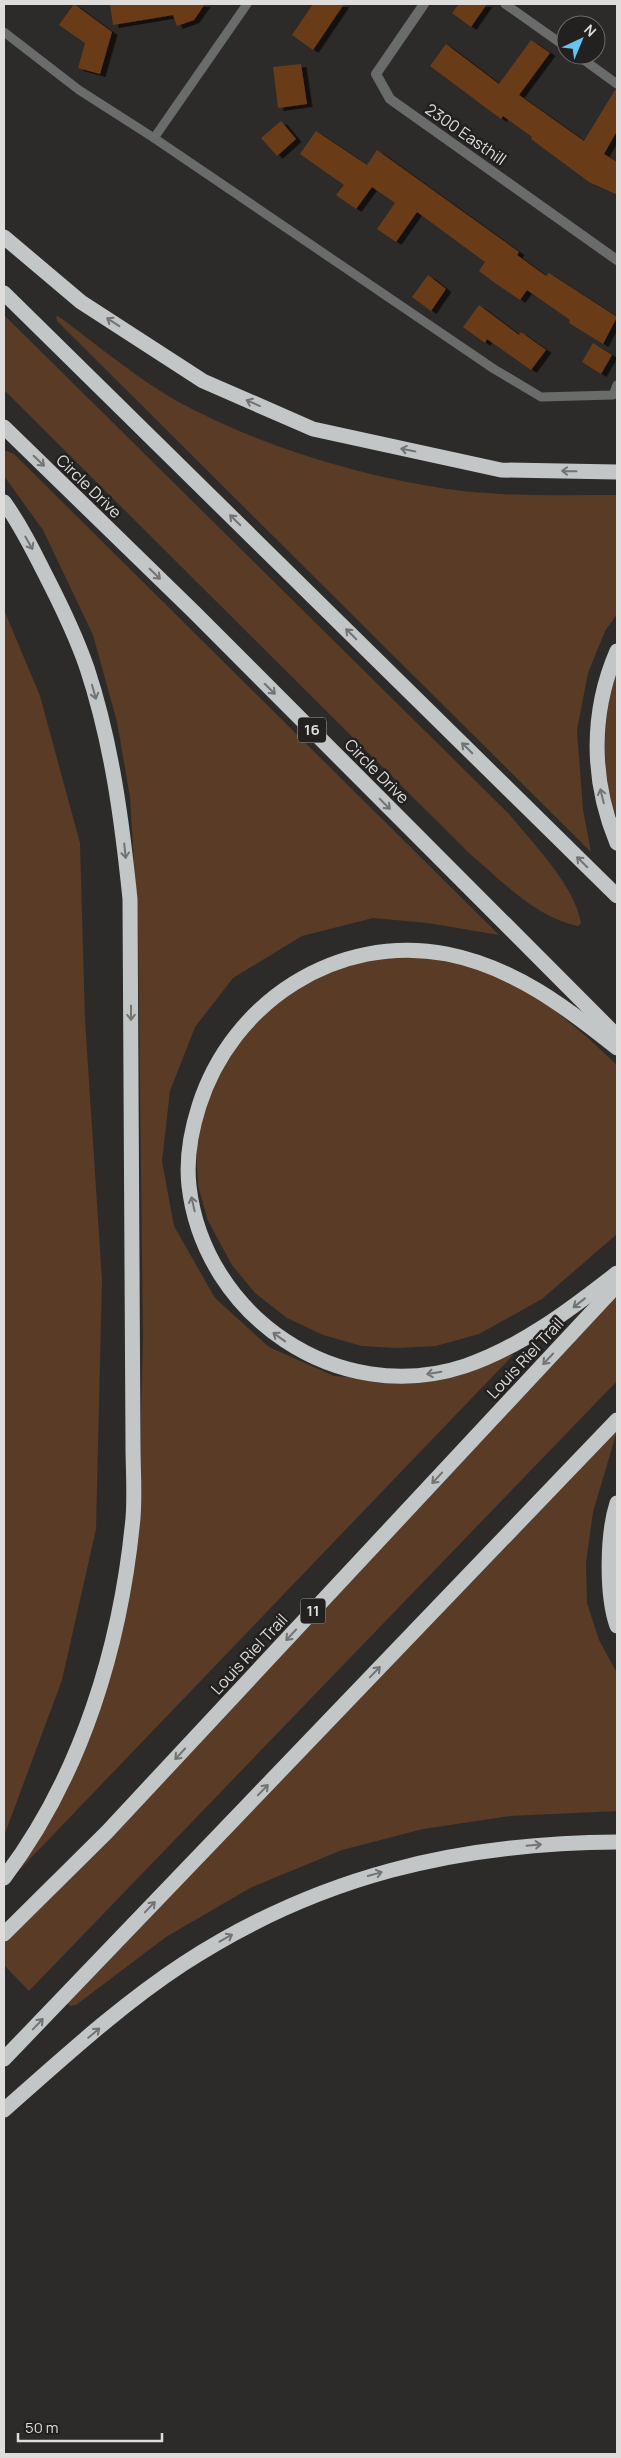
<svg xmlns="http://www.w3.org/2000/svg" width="621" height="2458" font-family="Manrope,sans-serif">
<defs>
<filter id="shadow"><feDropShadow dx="5.5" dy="3" stdDeviation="0" flood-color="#0009"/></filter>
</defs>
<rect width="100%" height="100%" fill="#2d2b29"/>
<g fill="#593b26">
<path d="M4,315l504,498c24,29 67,73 73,110l-3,3c-43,-9 -76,-45 -109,-73l-465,-463z"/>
<path d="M58,316c44,32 86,69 134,93 81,41 165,66 255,80 56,8 114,6 170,6v119l-12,17 -17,42 -11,57 6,80 8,42 -534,-531 -1,-4z"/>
<path d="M4,450l10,4 485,481 -71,-12 -55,-5 -71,18 -69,42 -38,49 -25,64 -8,70 12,65 41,72 54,49 65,29 85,5 95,-27 -510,532 67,-116 67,-244 5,-188 -5,-407 -8,-134 -13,-75 -24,-87 -50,-105 -39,-54z"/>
<path d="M4,610l36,86 40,147 5,177 17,260 -6,249 -34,151 -58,156z"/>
<path d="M617,672v147c-16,-39 -16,-107 0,-147z"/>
<path d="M381,956l60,2 41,10 48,22 57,47 30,28v169l-75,65 -63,35 -43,12 -40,2 -34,-2 -39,-11 -36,-17 -32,-25 -23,-28 -24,-44 -10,-35 -2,-39 6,-37 20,-52 45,-52 69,-39z"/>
<path d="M617,1296v85l-588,610 -25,-26v-26z"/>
<path d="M617,1431l-24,81 -7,51 1,40 12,37 18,33v138l-107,5 -87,13 -81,21 -92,38 -84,49 -90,68 -6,1 -3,-3z"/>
</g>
<g fill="#693b19" filter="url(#shadow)">
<path d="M74,4l38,28 -12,42 -22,-6 7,-25 -26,-18z"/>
<path d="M110,4h95l-11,16 -17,6 -4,-11 -60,10z"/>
<path d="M313,4h31l-31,46 -21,-15z"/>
<path d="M459,4h28l-16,23 -19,-14z"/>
<path d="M531,40l19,13 -31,42 65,46 31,-51h2v41l-13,23 13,8v33l-28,-13 -58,-43 1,-2 -29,-21 -2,3 -71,-53 16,-22 53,40z"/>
<path d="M301,64l6,40 -29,4 -5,-41z"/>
<path d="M281,121l15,18 -19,17 -16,-18z"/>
<path d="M316,131l51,34 10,-15 142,102 -2,3 29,21 3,-3 68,44 -14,27 -34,-21 1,-3 -43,-30 -7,10 -25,-17 -16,-12 6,-9 -68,-50 -21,30 -19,-13 18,-26 -23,-16 -16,22 -20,-14 8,-10 -44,-31z"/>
<path d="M428,275l18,14 -15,22 -19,-14z"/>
<path d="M479,305l40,30 2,-3 25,18 -15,20 -44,-31 -2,4 -22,-16z"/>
<path d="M593,343l19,12 -11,19 -19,-12z"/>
</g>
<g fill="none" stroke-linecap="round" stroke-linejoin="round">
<g stroke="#6a6c6c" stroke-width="9">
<path d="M505,4l61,43"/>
<path d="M4,32l75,58 75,48 340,231 47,28 72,-2 4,-10"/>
<path d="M577,55l40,29"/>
<path d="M154,138l93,-134"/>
</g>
<path stroke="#6a6c6c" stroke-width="10" d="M424,4l-48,70 14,25 227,161"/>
<g stroke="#c2c6c7" stroke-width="15">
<path d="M4,237l77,65 122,79 110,48 188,41 116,2"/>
<path d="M4,293l613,603"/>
<path d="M4,427l190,185 423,424"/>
<path d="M4,502c16,22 29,48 41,72 16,31 31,62 42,94 25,76 35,153 43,231l3,547c0,23 2,48 0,72 -12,127 -51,257 -129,360"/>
<path d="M617,651c-27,62 -26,130 0,192"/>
<path d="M617,1048c-51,-41 -104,-81 -170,-94 -110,-21 -215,48 -248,152 -8,25 -13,53 -10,80 15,130 149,222 276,180 56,-19 106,-57 152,-93"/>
<path d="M617,1503c-10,31 -11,92 0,123"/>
<path d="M4,1934l103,-102 510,-547"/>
<path d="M4,2059l613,-639"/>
<path d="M4,2110c57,-50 115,-104 179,-146 135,-88 275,-121 434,-122"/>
</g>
</g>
<defs><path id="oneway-shaft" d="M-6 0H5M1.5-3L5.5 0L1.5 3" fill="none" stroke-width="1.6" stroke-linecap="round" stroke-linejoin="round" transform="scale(1.25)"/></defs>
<g stroke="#727474">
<use href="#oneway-shaft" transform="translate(113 322) rotate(-147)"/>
<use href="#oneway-shaft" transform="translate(253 403) rotate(-156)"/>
<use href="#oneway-shaft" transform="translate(408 450) rotate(-168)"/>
<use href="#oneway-shaft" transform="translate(39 461) rotate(44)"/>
<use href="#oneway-shaft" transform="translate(569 471) rotate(-179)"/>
<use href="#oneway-shaft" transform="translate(235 520) rotate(-135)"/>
<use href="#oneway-shaft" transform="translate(29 543) rotate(60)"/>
<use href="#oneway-shaft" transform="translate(155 574) rotate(44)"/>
<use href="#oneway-shaft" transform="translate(351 634) rotate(-135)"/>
<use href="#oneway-shaft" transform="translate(270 689) rotate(45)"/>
<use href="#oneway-shaft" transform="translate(94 692) rotate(74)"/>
<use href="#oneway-shaft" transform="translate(467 748) rotate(-135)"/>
<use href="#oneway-shaft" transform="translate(602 796) rotate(-104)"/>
<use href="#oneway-shaft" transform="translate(385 804) rotate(45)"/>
<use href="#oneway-shaft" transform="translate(125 851) rotate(84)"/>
<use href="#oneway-shaft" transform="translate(582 862) rotate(-135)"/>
<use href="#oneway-shaft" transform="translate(131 1013) rotate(90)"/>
<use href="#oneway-shaft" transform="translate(193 1204) rotate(-103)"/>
<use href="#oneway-shaft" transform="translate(579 1303) rotate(142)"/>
<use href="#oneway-shaft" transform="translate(279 1337) rotate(-144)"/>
<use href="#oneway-shaft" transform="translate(548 1359) rotate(133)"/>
<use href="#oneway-shaft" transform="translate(434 1373) rotate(170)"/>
<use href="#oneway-shaft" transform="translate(437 1478) rotate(133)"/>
<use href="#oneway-shaft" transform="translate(291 1635) rotate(133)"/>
<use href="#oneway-shaft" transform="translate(375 1672) rotate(-46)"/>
<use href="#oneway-shaft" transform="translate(180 1754) rotate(133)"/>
<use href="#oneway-shaft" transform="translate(263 1790) rotate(-46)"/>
<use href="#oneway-shaft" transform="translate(534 1845) rotate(-5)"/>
<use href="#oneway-shaft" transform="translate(375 1874) rotate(-15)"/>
<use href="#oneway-shaft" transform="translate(150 1907) rotate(-46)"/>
<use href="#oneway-shaft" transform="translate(226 1938) rotate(-29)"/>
<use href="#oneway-shaft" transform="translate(38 2024) rotate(-46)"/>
<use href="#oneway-shaft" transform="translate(94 2033) rotate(-40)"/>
</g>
<g text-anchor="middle" stroke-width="5" stroke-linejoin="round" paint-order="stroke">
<g fill="#232120" stroke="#a6a5a4" stroke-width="1">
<rect x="298" y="717.5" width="28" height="25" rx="4"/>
<rect x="300.5" y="1598.5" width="25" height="25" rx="4"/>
</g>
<g font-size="15" font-weight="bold" fill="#dedddc">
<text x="312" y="735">16</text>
<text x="313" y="1616">11</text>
</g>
<g font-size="16" fill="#dedddc" stroke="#232120">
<text transform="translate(466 134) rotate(35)" y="6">2300 Easthill</text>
<text transform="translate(89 486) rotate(44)" y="6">Circle Drive</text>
<text transform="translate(377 771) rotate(45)" y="6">Circle Drive</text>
<text transform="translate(525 1358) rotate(-47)" y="6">Louis Riel Trail</text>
<text transform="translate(249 1654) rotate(-47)" y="6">Louis Riel Trail</text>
</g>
</g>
<rect width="621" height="2458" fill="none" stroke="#dedddc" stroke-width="10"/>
<g transform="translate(581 40) rotate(44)"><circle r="24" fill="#232120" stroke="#6e6c6b"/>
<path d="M0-4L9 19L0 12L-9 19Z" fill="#67c4ef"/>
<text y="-8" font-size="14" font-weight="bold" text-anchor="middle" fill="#dedddc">N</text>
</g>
<path d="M18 2433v8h144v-8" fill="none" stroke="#dedddc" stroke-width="2.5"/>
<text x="25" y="2433" font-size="15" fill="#dedddc" stroke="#232120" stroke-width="4" paint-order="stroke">50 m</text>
</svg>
